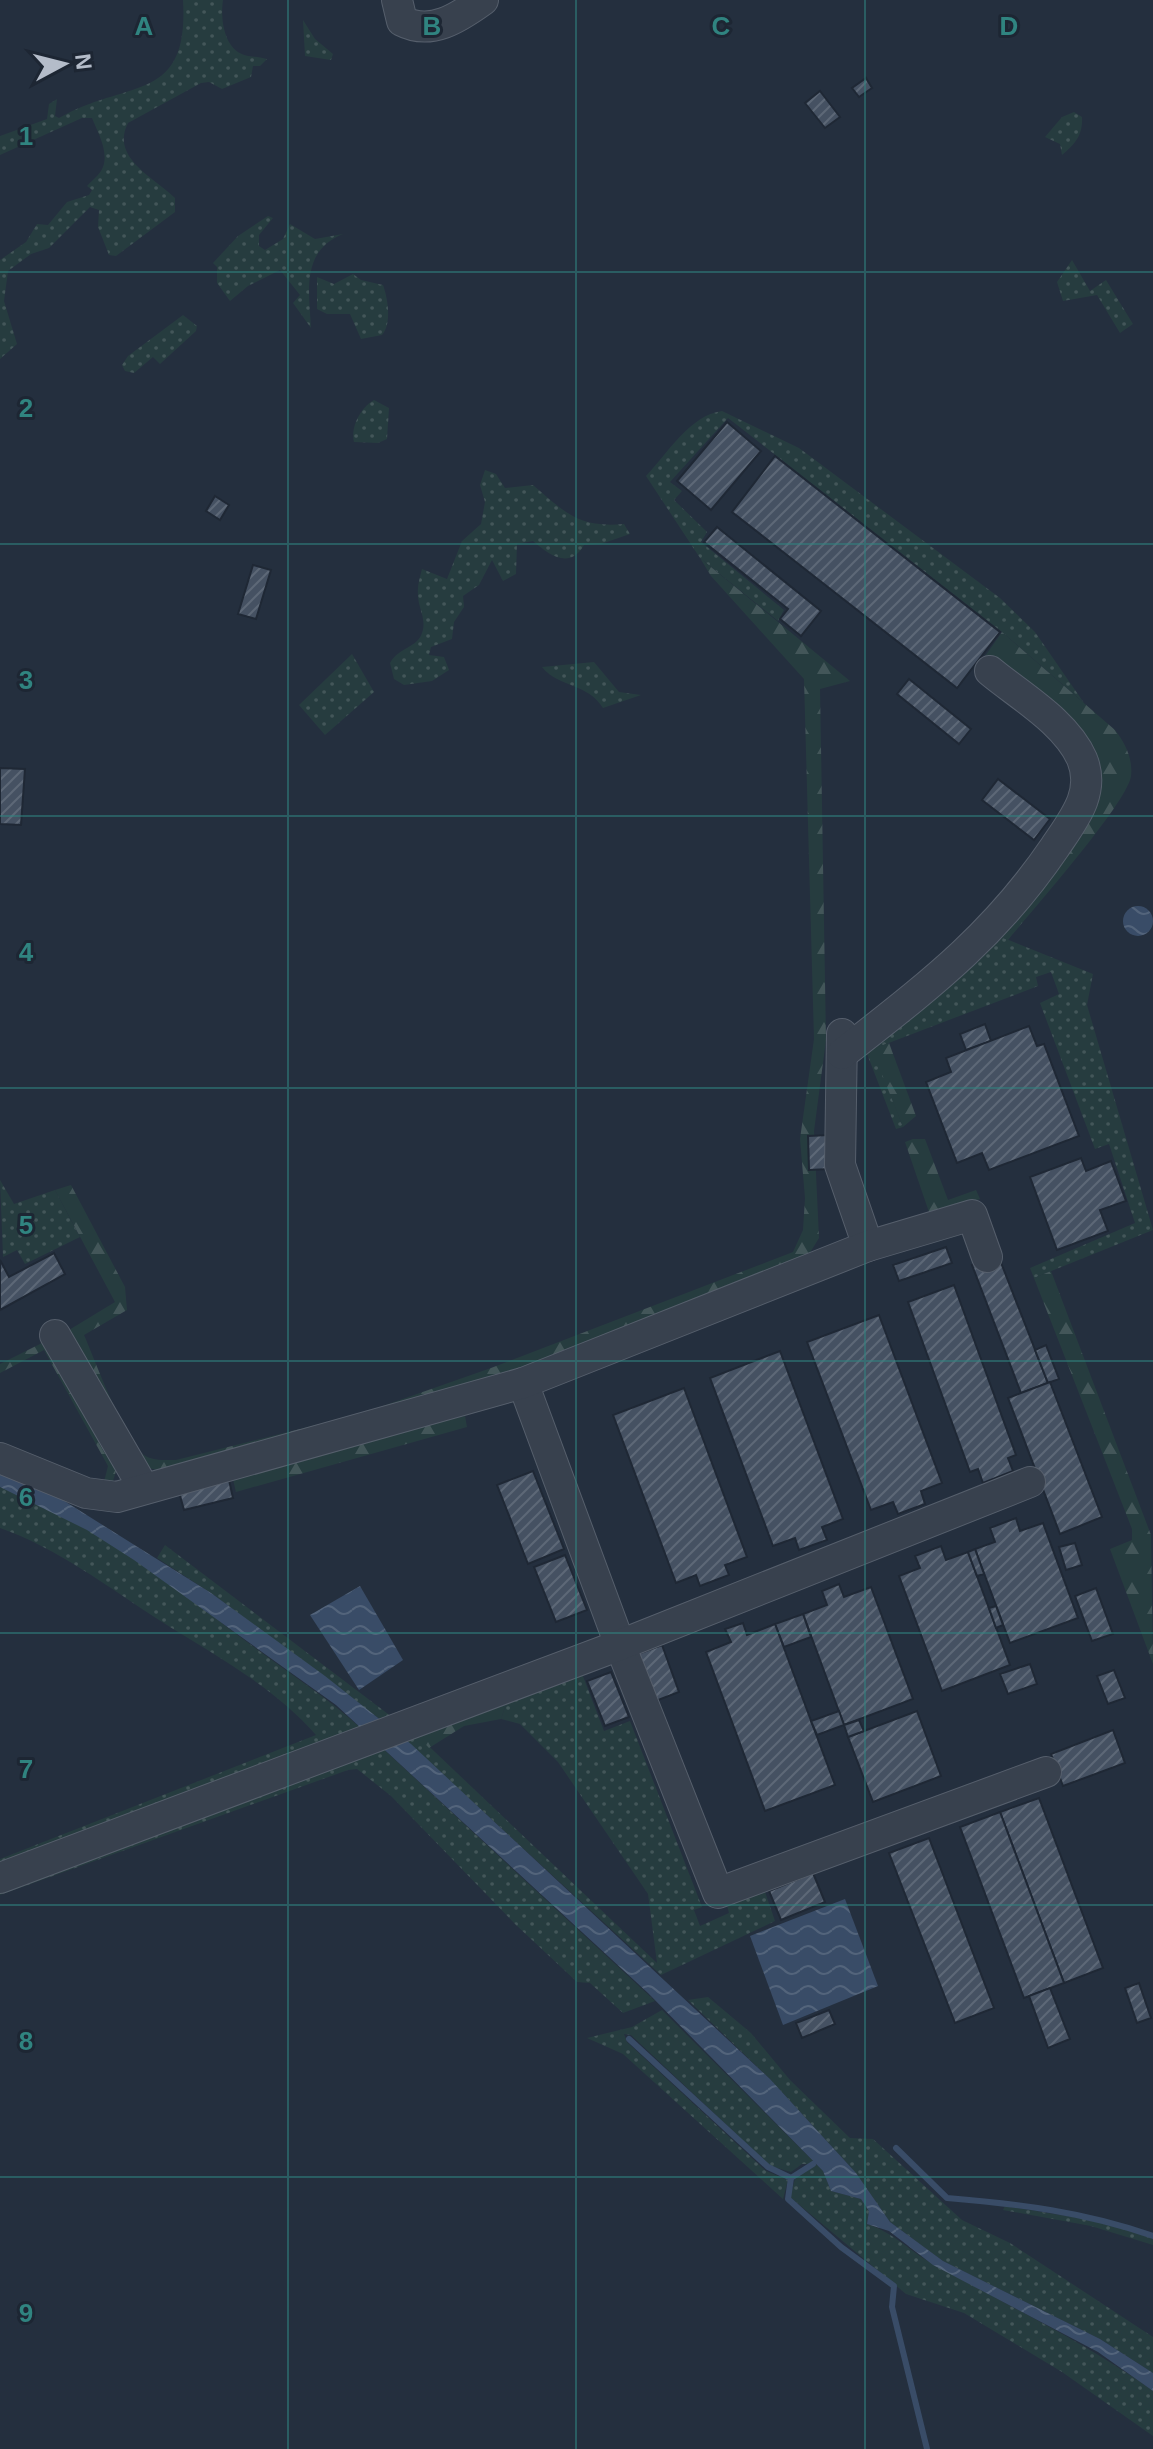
<svg xmlns="http://www.w3.org/2000/svg" width="1153" height="2449" font-family="Arial,sans-serif">
<defs>
<pattern id="grass-dots" width="8" height="8" patternUnits="userSpaceOnUse" patternTransform="scale(2)"><rect width="8" height="8" fill="#263c3f"/><path d="M2 2h.1M6 6h.1" fill="none" stroke="#435659" stroke-width="1.8" stroke-linecap="round"/></pattern>
<pattern id="forest-firs" width="22" height="20" patternUnits="userSpaceOnUse" patternTransform="scale(2)"><rect width="22" height="20" fill="#263c3f"/><path d="M5 1l3.5 6h-7zM16 11l3.5 6h-7z" fill="#435659"/></pattern>
<pattern id="water-waves" width="16" height="10" patternUnits="userSpaceOnUse" patternTransform="scale(2)"><rect width="16" height="10" fill="#394c67"/><path d="M0 5q4-4 8 0t8 0" fill="none" stroke="#53647b"/></pattern>
<pattern id="building-hatch" width="6" height="6" patternUnits="userSpaceOnUse" patternTransform="scale(2)"><rect width="6" height="6" fill="#455162"/><path d="M-1 1l2-2M0 6l6-6M5 7l2-2" fill="none" stroke="#5d6877"/></pattern>
</defs>
<rect width="100%" height="100%" fill="#242f3e"/>
<g fill="url(#grass-dots)">
<path d="M183,0h40c-3,19 1,52 25,56 7,1 12,1 19,3l-7,7h-7l-2,11 -29,12 -13,-7 -8,1 -73,40c-18,35 26,54 47,75v14l-59,44 -7,-1 -11,-28 1,-17 -9,-3 -41,41 -18,6 -23,17 -4,30 13,43 -17,15v-99l26,-18 11,-18 11,1 19,-23 22,-7 3,-5 -5,-4c4,-5 10,-9 14,-15 10,-16 -3,-38 -9,-53h-10l-82,37v-19l47,-17 2,-15 8,-5 -2,17 4,2c70,-40 130,-14 124,-118z"/>
<path d="M303,20l12,19 18,15 -2,6 -26,-4z"/>
<path d="M1074,112l8,5c1,18 -7,27 -20,38l-2,-11 -15,-7 17,-20z"/>
<path d="M268,216l5,2 -14,17v11l6,4 18,-11 7,-15 25,15 28,-5c-42,17 -34,56 -32,94l-18,-25 7,-8 -20,-25 -32,16 -18,15 -13,-18v-16l-4,-4 25,-27z"/>
<path d="M1072,260l18,31 16,-11 27,44 -13,9 -23,-38 -34,6 -6,-19z"/>
<path d="M353,274l8,6 22,5c5,14 9,39 -1,50l-21,4 -11,-25h-23l-10,-5v-32l17,7z"/>
<path d="M183,315l14,11 -1,5 -36,33 -7,-7 -19,16 -9,-2 -3,-6 6,-9z"/>
<path d="M374,400l15,8 -2,31 -9,4 -24,-1c-4,-15 7,-35 20,-42z"/>
<path d="M722,411l77,37 201,150 35,34 49,71 -82,-71 -274,-214 -58,64 12,9 -8,9 33,32 -6,10 83,68 -6,11 -78,-63 -54,-82c21,-22 44,-61 76,-65z"/>
<path d="M485,470l11,4 9,14 28,-3c33,28 45,43 91,39l6,10 -29,10 -17,1c-14,25 -35,10 -51,-4l-16,3 -1,30 -13,7 -11,-21 -13,25 -16,11 1,11 -10,15 -2,17 -21,8 -2,8 15,2 5,13 -17,11 -28,4 -10,-6 -4,-16c9,-16 27,-15 32,-30 5,-14 -4,-25 -4,-38 -1,-9 2,-18 4,-26l25,10 15,-38 19,-17 4,-22 -5,-17z"/>
<path d="M352,654l22,38 -49,43 -26,-30z"/>
<path d="M594,662l25,30 22,3 -38,13c-15,-25 -44,-20 -61,-41z"/>
<path d="M994,934l99,40 -6,31 66,225 -119,48 -4,-10 105,-45 -26,-79 -14,5 -55,-146 19,-9 -8,-22 -15,5 2,9 -165,63 30,78 -7,2 -32,-83z"/>
<path d="M0,1180l14,24 41,-14 25,47 -55,27 -8,-14 -14,7z"/>
<path d="M0,1487c89,30 172,99 247,155 39,29 80,55 116,88l-363,140v-11l316,-124c-44,-50 -102,-80 -157,-115 -51,-33 -102,-72 -159,-92z"/>
<path d="M165,1545l227,172 -11,3 -170,-127 -54,-35z"/>
<path d="M581,1671l23,60 26,-10 72,186 -8,3 6,16 29,-13 -3,-12 38,-12 11,32 -114,54 -259,-238 13,-4 242,230 -9,-69 -90,-132 -38,-38 -19,-5 7,-21z"/>
<path d="M379,1745l276,256 -32,12 -33,-30 -13,-1 -61,-57 -125,-129 -34,-27 -9,1 -348,125v-8z"/>
<path d="M708,1997l43,36 39,47 60,58 23,1 89,81 48,23 143,94v36l-53,-34 -157,-78 -53,-39 -34,-49 -86,-94 -82,-79z"/>
<path d="M662,2010l161,161 8,20 30,8 8,12 -2,13c28,9 43,28 68,41 75,42 148,76 218,126v45l-91,-64 -98,-59 -58,-19 -116,-97 5,-18 16,-15h-9l-11,8 -21,-6 -139,-131 -7,-1 3,8 139,129 22,9 -5,19 -160,-145 -36,-16 45,-11z"/>
<path d="M1005,2206l104,17 44,16v6l-62,-19 -88,-16z"/>
</g>
<g fill="url(#forest-firs)">
<path d="M700,558l150,123 -30,8 6,351 -12,91 5,107 -13,21 -291,118 -356,93 -13,-2 -77,-138 46,-28 -60,-112 16,-5 54,102 2,23 -43,25c11,25 41,107 60,120 8,6 22,5 32,5l184,-46 131,-46 302,-116 10,-22 2,-32 -5,-59 14,-100 -10,-360 -93,-103z"/>
<path d="M1002,632l113,98c10,13 18,28 16,46 -3,26 -100,136 -123,164l-14,-6 100,-150 -111,-125z"/>
<path d="M889,1043l27,73 -13,11 -31,-78z"/>
<path d="M913,1139h12l23,61 28,-10 4,9 -50,16 -25,-73z"/>
<path d="M1051,1271l100,264 2,129 -43,-115 22,-9v-11l-98,-251z"/>
<path d="M46,1341l71,127 -5,16 -8,-2 4,-16 -64,-116 -44,23v-9z"/>
<path d="M465,1416l2,11 -231,65 -4,-17z"/>
<path d="M508,1698l-7,21 -37,7 -35,22 -14,-15z"/>
</g>
<g fill="url(#water-waves)">
<circle cx="1138" cy="921" r="15"/>
<path d="M0,1471l42,16 169,106 114,83 86,68 359,335 86,94 34,49 53,39 157,78 53,34v18l-55,-39 -165,-87 -44,-34 -22,-7 2,-13 -8,-12 -30,-8 -8,-20 -175,-178 -312,-288 -202,-145 -47,-30 -87,-43z"/>
<path d="M360,1586l43,74 -44,30 -49,-75z"/>
<path d="M845,1899l33,87 -95,39 -33,-89z"/>
</g>
<g fill="none" stroke-linecap="round" stroke-linejoin="round">
<g stroke="#394c67" stroke-width="6">
<path d="M629,2039l139,128 23,11 22,-14"/>
<path d="M896,2148l51,50c72,6 138,14 206,38"/>
<path d="M791,2178l-3,21 53,48 53,39 -2,21 35,142"/>
</g>
</g>
<g fill="url(#building-hatch)" stroke="#1f2835" stroke-width="2">
<path d="M866,78l6,10 -13,9 -7,-9z"/>
<path d="M820,91l20,26 -15,11 -20,-25z"/>
<path d="M727,422l34,29 -50,59 -34,-29z"/>
<path d="M775,456l225,176 -43,56 -225,-176z"/>
<path d="M215,496l14,9 -9,15 -14,-9z"/>
<path d="M717,527l104,84 -20,25 -21,-17 8,-10 -84,-67z"/>
<path d="M253,565l18,5 -15,49 -18,-5z"/>
<path d="M909,679l62,50 -12,15 -62,-50z"/>
<path d="M0,768l25,1 -4,56 -21,-1z"/>
<path d="M998,779l52,40 -16,21 -52,-40z"/>
<path d="M985,1024l6,17 -25,9 -6,-16z"/>
<path d="M1029,1026l8,20 7,-2 35,92 -90,34 -7,-17 -25,10 -31,-81 25,-10 -5,-14z"/>
<path d="M829,1135l1,34 -21,1 -1,-34z"/>
<path d="M1081,1158l5,13 25,-10 15,40 -26,9 8,21 -51,19 -27,-73z"/>
<path d="M946,1247l6,16 -53,18 -6,-16z"/>
<path d="M54,1253l11,21 -65,36v-50l9,17z"/>
<path d="M998,1255l50,128 -27,10 -49,-128z"/>
<path d="M954,1285l62,170 -8,3 5,13 -30,12 -5,-14 -8,3 -62,-170z"/>
<path d="M879,1315l63,168 -21,8 4,13 -27,10 -5,-12 -22,8 -64,-168z"/>
<path d="M1046,1345l13,34 -11,4 -13,-33z"/>
<path d="M780,1351l63,168 -21,8 5,13 -28,10 -4,-12 -22,8 -63,-168z"/>
<path d="M1050,1382l52,135 -42,17 -52,-136z"/>
<path d="M684,1388l63,169 -22,8 4,10 -29,11 -4,-11 -20,8 -63,-168z"/>
<path d="M533,1471l31,78 -36,15 -31,-79z"/>
<path d="M229,1480l4,18 -49,12 -5,-18z"/>
<path d="M1016,1518l4,13 23,-8 35,95 -68,25 -35,-94 20,-7 -5,-14z"/>
<path d="M1075,1543l7,22 -16,5 -7,-23z"/>
<path d="M941,1546l5,14 22,-8 42,113 -68,26 -43,-115 21,-8 -5,-12z"/>
<path d="M975,1549l9,25 -7,2 -9,-24z"/>
<path d="M565,1555l22,55 -31,12 -22,-55z"/>
<path d="M839,1584l5,13 27,-10 42,112 -69,26 -41,-111 24,-9 -5,-14z"/>
<path d="M1096,1588l17,46 -21,7 -17,-45z"/>
<path d="M996,1606l7,19 -7,3 -7,-20z"/>
<path d="M803,1614l8,23 -27,10 -9,-23z"/>
<path d="M743,1623l4,12 28,-11 60,161 -70,26 -59,-159 25,-10 -6,-13z"/>
<path d="M662,1645l17,47 -26,10 -18,-47z"/>
<path d="M1030,1664l7,20 -29,10 -8,-20z"/>
<path d="M1114,1670l11,28 -17,6 -11,-28z"/>
<path d="M611,1672l18,45 -24,9 -18,-45z"/>
<path d="M839,1711l5,14 -27,10 -6,-14z"/>
<path d="M917,1711l24,65 -68,26 -25,-65z"/>
<path d="M859,1720l5,11 -16,6 -4,-12z"/>
<path d="M1113,1730l12,33 -62,23 -12,-32z"/>
<path d="M1039,1798l64,170 -39,15 -64,-171z"/>
<path d="M1000,1812l64,171 -40,15 -64,-171z"/>
<path d="M929,1838l65,170 -39,15 -66,-170z"/>
<path d="M813,1873l12,29 -44,18 -12,-29z"/>
<path d="M1139,1983l12,35 -14,5 -12,-35z"/>
<path d="M1050,1988l20,51 -22,9 -19,-52z"/>
<path d="M829,2010l6,14 -33,14 -6,-15z"/>
</g>
<g fill="none" stroke-linecap="round" stroke-linejoin="round">
<g stroke="#565f6c" stroke-width="32">
<g id="minor">
<path d="M397,0l5,21c29,15 56,-3 81,-21"/>
<path d="M842,1034l-2,131 28,81"/>
<path d="M842,1054c85,-67 151,-116 213,-207 18,-27 41,-54 27,-88 -16,-37 -62,-63 -92,-88"/>
<path d="M55,1335l88,152"/>
<path d="M523,1383l97,262 98,248 328,-121"/>
<path d="M0,1458l86,35 31,4 406,-114 345,-137 104,-31 15,42"/>
<path d="M0,1878l620,-233 410,-163"/>
</g>
</g>
<use href="#minor" stroke="#38414e" stroke-width="30"/>
</g>
<path fill="none" stroke="#308480" stroke-width="2" stroke-opacity="0.55" d="M288,0v2449M576,0v2449M865,0v2449M0,272h1153M0,544h1153M0,816h1153M0,1088h1153M0,1361h1153M0,1633h1153M0,1905h1153M0,2177h1153"/>
<g font-size="26" text-anchor="middle" font-weight="bold" fill="#308480" stroke="#1d2633" stroke-width="6" stroke-linejoin="round" paint-order="stroke">
<text x="144" y="35">A</text>
<text x="432" y="35">B</text>
<text x="721" y="35">C</text>
<text x="1009" y="35">D</text>
<text x="26" y="145">1</text>
<text x="26" y="417">2</text>
<text x="26" y="689">3</text>
<text x="26" y="961">4</text>
<text x="26" y="1234">5</text>
<text x="26" y="1506">6</text>
<text x="26" y="1778">7</text>
<text x="26" y="2050">8</text>
<text x="26" y="2322">9</text>
</g>
<g transform="translate(64 64) rotate(83)" stroke="#1d2633" stroke-width="6" paint-order="stroke">
<path d="M0-6L14 30L0 20L-14 30Z" fill="#b4bcc9"/>
<text y="-12" font-size="22" font-weight="bold" text-anchor="middle" fill="#b4bcc9">N</text>
</g>
</svg>
